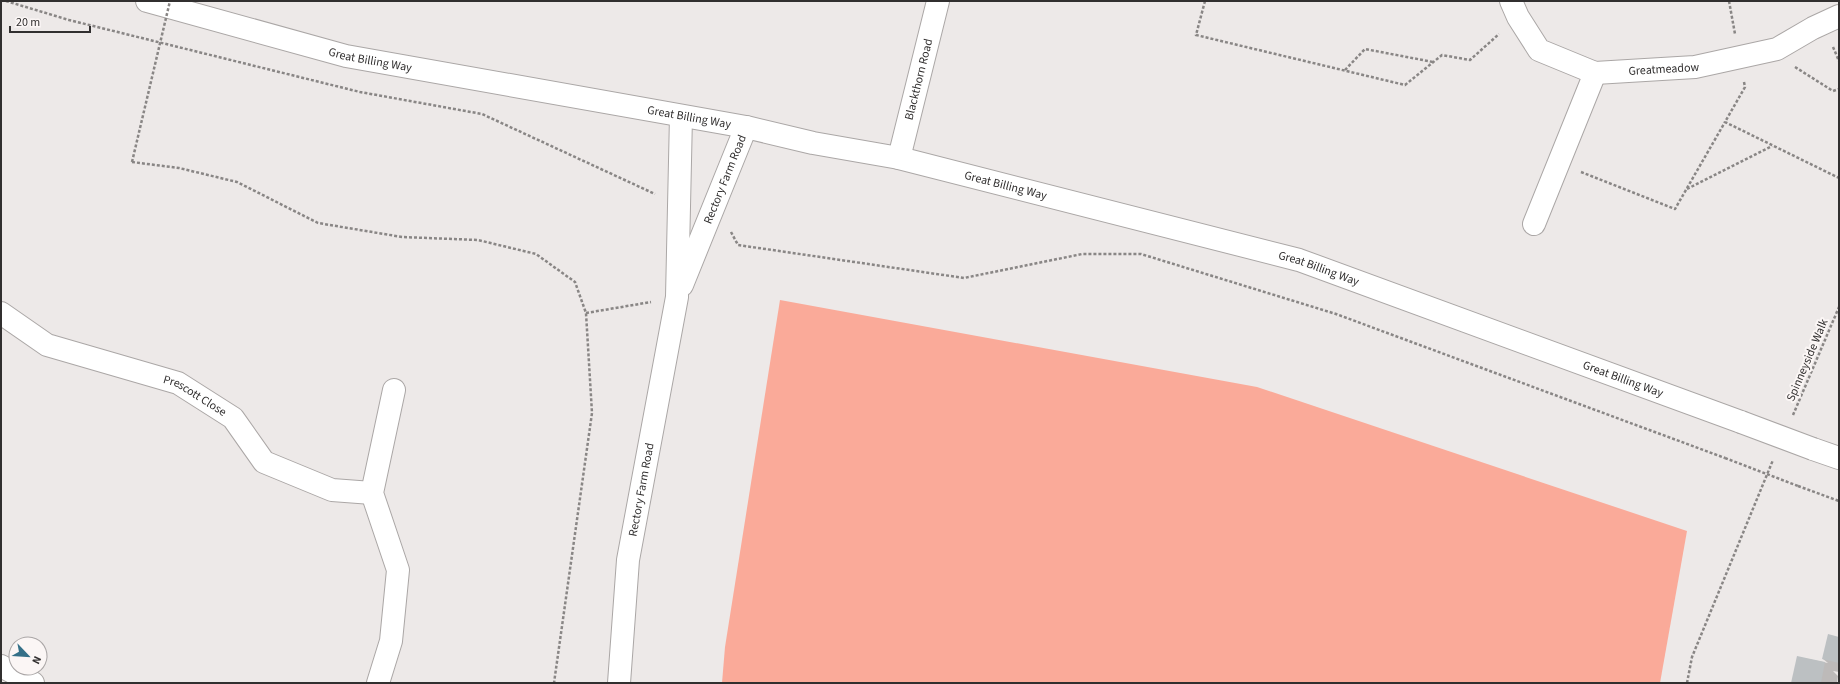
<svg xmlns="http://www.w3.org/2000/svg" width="1840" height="684" font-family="'Source Sans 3',sans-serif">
<rect width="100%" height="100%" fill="#ede9e8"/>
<path fill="#faaa99" d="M780,300l477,87 430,144 -27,152h-938l3,-36z"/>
<path fill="#0003" d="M1839,638v34l-6,-1 5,5 -1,7h-45l6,-26 30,6 -5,-4z"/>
<g fill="#bcc0c2">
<path d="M1828,634l11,3v26l-17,-4z"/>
<path d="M1797,656l28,6 -4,21h-30z"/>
</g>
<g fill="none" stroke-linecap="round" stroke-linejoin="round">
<g stroke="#aba7a6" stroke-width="24">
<g id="minor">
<path id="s1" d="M1511,1l7,16 21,33 56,23 100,-6 82,-18 36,-21 26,-12"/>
<path id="s2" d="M899,158l39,-157"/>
<path d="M1534,224l61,-151"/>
<path id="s3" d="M682,285l64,-158"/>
<path id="s4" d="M1,313l46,32 131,38 55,35 31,44 68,28 40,3"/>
<path d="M1,666l32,17"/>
<path d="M378,683l13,-42 7,-71 -26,-77 22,-103"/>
<path id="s5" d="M619,683l9,-123 49,-263 4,-181"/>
</g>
</g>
<g stroke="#aba7a6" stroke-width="24">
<g id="major">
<path id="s6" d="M147,1l199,55 400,71 67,16 86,15 400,102 442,162"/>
<path d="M1813,449l26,9"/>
</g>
</g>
<g stroke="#898685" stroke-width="2.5" stroke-dasharray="3 2" stroke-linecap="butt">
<path d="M6,1l63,19 291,72 122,22 173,80"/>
<path d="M1205,1l-9,34 209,50 37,-30 28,5 29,-26"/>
<path d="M1729,1l6,33"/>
<path d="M1833,47l6,14"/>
<path d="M1795,67l38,24 6,-2"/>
<path d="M1345,70l20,-21 68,13"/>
<path d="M1744,82l1,5 -20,35 114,56"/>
<path d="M132,162l47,6 58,14 81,41 84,14 76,3 58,14 39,28 11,31 6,100 -38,270"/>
<path d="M1581,172l94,37 50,-87"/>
<path d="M1687,189l85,-43"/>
<path d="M731,232l7,13 226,33 118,-24h59l195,60 389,144"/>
<path d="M586,313l65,-11"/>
<path d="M1793,415l46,-108"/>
<path d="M1798,486l41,15"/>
<path d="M1687,683l5,-26 81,-197"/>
</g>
<use href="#minor" stroke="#fff" stroke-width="22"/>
<use href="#major" stroke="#fff" stroke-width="22"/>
<g stroke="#aba7a6" stroke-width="24" stroke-linecap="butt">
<path id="major-bridge" d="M1741,422l72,27"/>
</g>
<g stroke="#898685" stroke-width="2.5" stroke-dasharray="3 2" stroke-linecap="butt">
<path d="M132,162l38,-161"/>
<path d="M1725,458l73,28"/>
</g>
<use href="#major-bridge" stroke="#fff" stroke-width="22"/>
</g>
<g text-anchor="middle" stroke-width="4" stroke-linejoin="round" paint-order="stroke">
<g font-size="12" fill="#312f2f" stroke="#fbf6f5">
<text dy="4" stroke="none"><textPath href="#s6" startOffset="231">Great Billing Way</textPath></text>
<text dy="4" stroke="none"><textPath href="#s1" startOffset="186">Greatmeadow</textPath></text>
<text dy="4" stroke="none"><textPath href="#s2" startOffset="81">Blackthorn Road</textPath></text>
<text dy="4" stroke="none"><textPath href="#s6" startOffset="555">Great Billing Way</textPath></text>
<text dy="4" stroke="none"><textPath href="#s3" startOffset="114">Rectory Farm Road</textPath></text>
<text dy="4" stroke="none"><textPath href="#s6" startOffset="879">Great Billing Way</textPath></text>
<text dy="4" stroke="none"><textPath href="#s6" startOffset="1203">Great Billing Way</textPath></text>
<text transform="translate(1807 360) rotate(-67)" y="4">Spinneyside Walk</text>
<text dy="4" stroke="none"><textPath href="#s6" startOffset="1527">Great Billing Way</textPath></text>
<text dy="4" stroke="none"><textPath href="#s4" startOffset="213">Prescott Close</textPath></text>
<text dy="4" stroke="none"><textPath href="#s5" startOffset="195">Rectory Farm Road</textPath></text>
</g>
</g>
<rect width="1840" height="684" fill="none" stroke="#312f2f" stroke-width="4"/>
<g transform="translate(28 656) rotate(115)"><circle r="19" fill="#fbf6f5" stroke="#aaa6a6"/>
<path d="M0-3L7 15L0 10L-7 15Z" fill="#347088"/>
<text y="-6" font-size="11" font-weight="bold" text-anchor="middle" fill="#312f2f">N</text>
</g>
<path d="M10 26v6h80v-6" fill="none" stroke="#312f2f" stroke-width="2"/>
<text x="16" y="26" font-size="12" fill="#312f2f" stroke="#fbf6f5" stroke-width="3" paint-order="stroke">20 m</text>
</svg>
